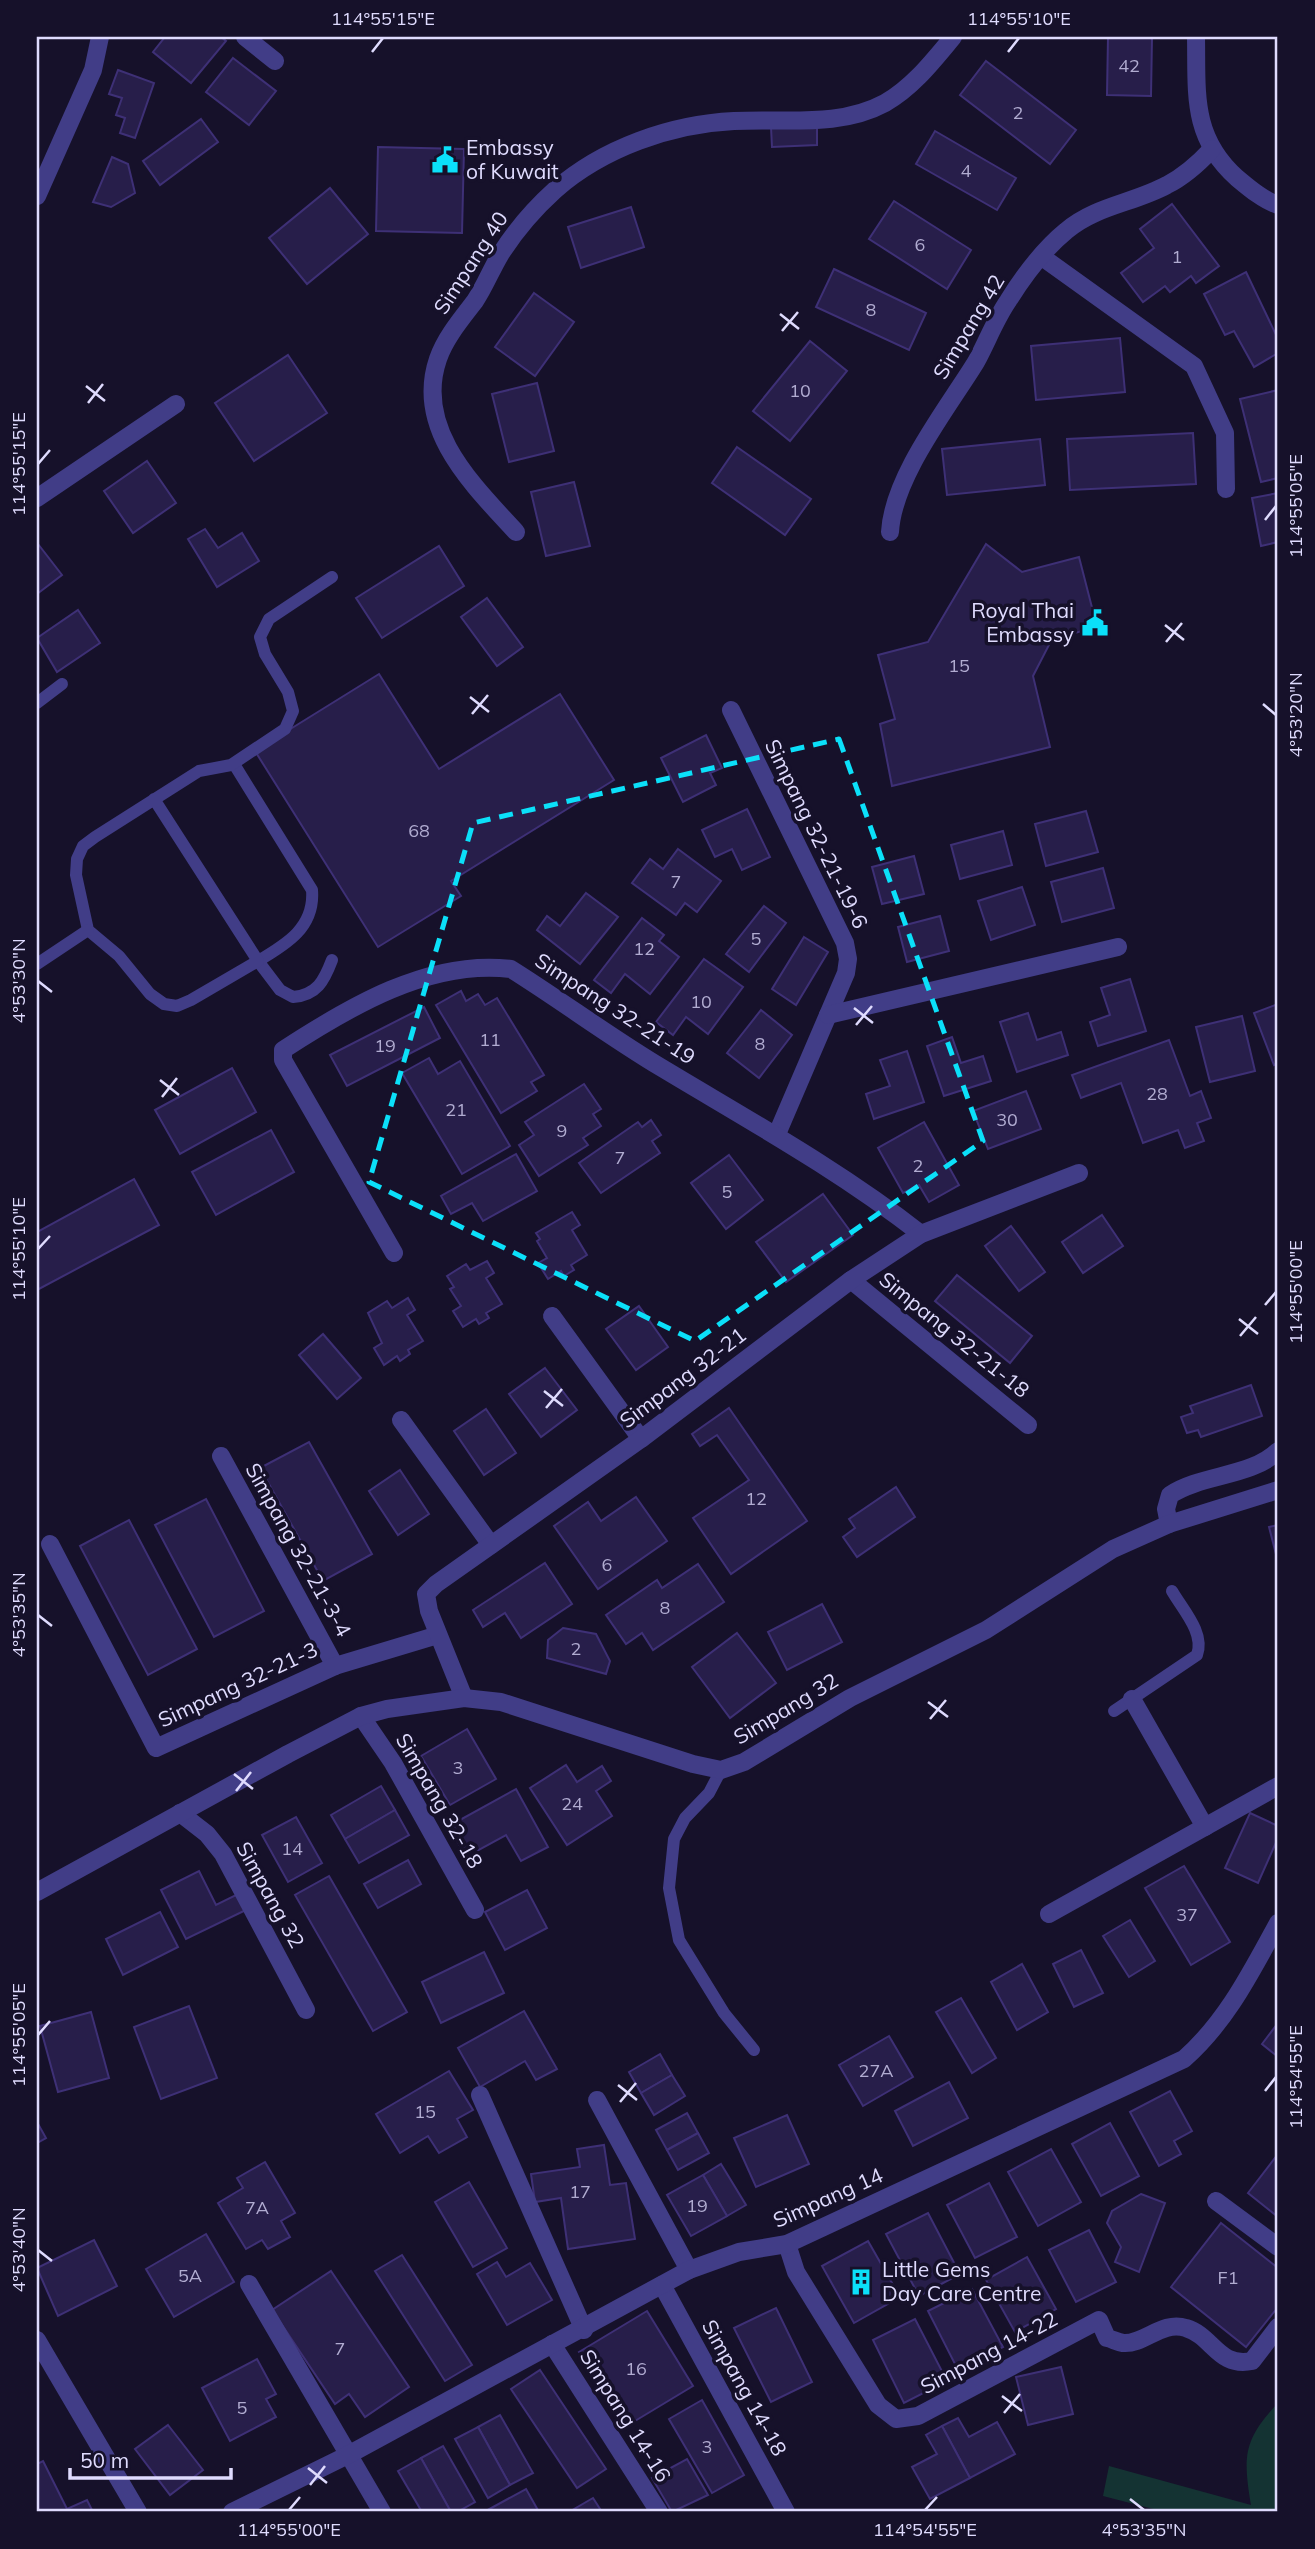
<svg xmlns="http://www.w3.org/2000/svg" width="1315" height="2549" font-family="Mulish,sans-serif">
<rect width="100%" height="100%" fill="#16112a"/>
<path fill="#143333" d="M1278,2403v109h-113l-62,-16 6,-30 142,39c-8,-48 -8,-65 27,-102z"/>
<g fill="#271e4a" stroke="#3e3076" stroke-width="2">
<path d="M165,37h56l5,4 -35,42 -38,-31z"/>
<path d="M1108,37h44l-1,59 -44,-1z"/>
<path d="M233,58l43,33 -27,34 -43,-33z"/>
<path d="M986,61l90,69 -26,34 -90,-69z"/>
<path d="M118,70l36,13 -19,55 -15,-5 5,-15 -9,-3 6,-17 -13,-4z"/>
<path d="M201,119l17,23 -58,43 -17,-24z"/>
<path d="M817,126v19l-45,2 -1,-20z"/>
<path d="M935,131l81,47 -19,32 -81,-46z"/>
<path d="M378,147l86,2 -2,84 -86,-2z"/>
<path d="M112,157l16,7 7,29 -24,14 -18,-5z"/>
<path d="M330,188l38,46 -61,50 -38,-46z"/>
<path d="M894,201l77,49 -24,39 -78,-50z"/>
<path d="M1172,204l47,62 -23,17 -5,-7 -21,16 -5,-6 -22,16 -22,-29 33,-25 -14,-19z"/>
<path d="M631,207l13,40 -63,21 -13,-41z"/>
<path d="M834,269l92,44 -17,37 -93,-43z"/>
<path d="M1246,272l32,67v14l-24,14 -20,-36 -9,4 -21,-41z"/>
<path d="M534,293l40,29 -39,54 -40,-29z"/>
<path d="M1120,338l5,54 -89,8 -5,-54z"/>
<path d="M810,341l37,30 -57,70 -37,-30z"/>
<path d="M288,355l39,58 -73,48 -39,-58z"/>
<path d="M537,383l17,68 -45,11 -17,-68z"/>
<path d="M1278,390v88l-17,4 -21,-83z"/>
<path d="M1193,433l3,51 -126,6 -3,-51z"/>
<path d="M1040,439l5,46 -98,10 -5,-46z"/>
<path d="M737,447l74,52 -26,36 -73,-52z"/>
<path d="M147,461l29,42 -43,30 -29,-42z"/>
<path d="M574,482l16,64 -44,10 -15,-64z"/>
<path d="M1278,493v49l-17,4 -9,-48z"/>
<path d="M205,529l13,19 24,-15 17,28 -42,26 -29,-48z"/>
<path d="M38,544l24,31 -25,19v-49z"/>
<path d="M986,544l36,28 57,-15 18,70 -45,12 -19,37 17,71 -158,39 -12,-62 15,-5 -17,-64 50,-13z"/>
<path d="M439,546l25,40 -82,52 -26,-40z"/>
<path d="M487,598l36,49 -26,19 -36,-49z"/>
<path d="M78,610l22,33 -43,29 -20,-34z"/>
<path d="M379,674l60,95 121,-75 54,86 -163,101 10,15 -83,51 -123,-196z"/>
<path d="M706,735l16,33 -12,5 6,12 -33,17 -22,-44z"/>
<path d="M747,809l23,48 -28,13 -10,-21 -17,8 -13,-27z"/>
<path d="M1086,811l12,41 -52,14 -11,-42z"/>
<path d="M1003,831l9,34 -52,14 -9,-34z"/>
<path d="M678,849l43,32 -24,31 -12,-9 -9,12 -44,-32 18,-24 13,10z"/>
<path d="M914,856l10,38 -42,10 -10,-37z"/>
<path d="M1103,868l11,40 -52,14 -11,-40z"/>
<path d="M1022,887l13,38 -44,15 -13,-39z"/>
<path d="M586,893l32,24 -38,47 -43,-34 10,-14 13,10z"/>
<path d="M764,906l22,17 -37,49 -23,-18z"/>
<path d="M940,916l9,35 -42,11 -9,-35z"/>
<path d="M642,918l22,17 -5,6 20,16 -29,37 -25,-20 -14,19 -17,-13z"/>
<path d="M804,937l24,15 -32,53 -24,-16z"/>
<path d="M704,959l39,28 -35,47 -22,-17 -13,18 -17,-13z"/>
<path d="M1130,979l16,52 -48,15 -8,-24 20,-7 -9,-27z"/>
<path d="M461,991l5,10 12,-7 7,11 12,-7 47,77 -13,7 6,9 -36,22 -65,-108z"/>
<path d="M1278,1004v59l-4,2 -20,-52z"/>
<path d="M424,1007l16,31 -93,48 -17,-31z"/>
<path d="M761,1010l31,25 -33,43 -32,-25z"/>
<path d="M1028,1013l9,27 24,-8 7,23 -51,17 -17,-50z"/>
<path d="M1242,1016l13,55 -45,11 -14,-55z"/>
<path d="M952,1037l9,26 22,-7 8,25 -47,15 -17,-50z"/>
<path d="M1169,1040l21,56 11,-5 10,27 -14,5 7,18 -19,7 -7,-18 -35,13 -22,-60 -40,15 -9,-23z"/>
<path d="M907,1051l17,51 -50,17 -8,-25 24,-8 -10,-26z"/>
<path d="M429,1058l9,16 22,-13 50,85 -48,28 -60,-101z"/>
<path d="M232,1068l24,44 -76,42 -25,-44z"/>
<path d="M584,1084l17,25 -8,5 8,12 -18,12 5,7 -49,31 -20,-31 15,-10 -9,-13z"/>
<path d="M1026,1091l15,38 -53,20 -15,-38z"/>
<path d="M651,1120l10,15 -9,6 8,12 -59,40 -22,-30 59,-41 4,5z"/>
<path d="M924,1122l35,63 -30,17 -10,-17 -16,8 -25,-45z"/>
<path d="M271,1130l23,42 -78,43 -24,-43z"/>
<path d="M516,1154l21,37 -54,30 -11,-18 -21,11 -10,-18z"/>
<path d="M729,1155l34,45 -37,29 -35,-46z"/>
<path d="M134,1179l25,46 -122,65v-58z"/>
<path d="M823,1194l30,41 -67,47 -30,-40z"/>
<path d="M572,1212l8,13 -8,5 15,25 -16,10 3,5 -10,6 -3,-5 -13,8 -10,-16 9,-5 -10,-17 3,-2 -4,-6z"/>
<path d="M1102,1215l21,31 -40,27 -21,-31z"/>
<path d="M1011,1226l34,46 -26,19 -34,-45z"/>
<path d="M487,1261l7,12 -8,5 16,26 -16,9 3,5 -10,6 -3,-5 -13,8 -10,-16 8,-5 -11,-17 4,-2 -7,-11 19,-12 4,6z"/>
<path d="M957,1275l75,61 -22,27 -75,-62z"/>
<path d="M408,1298l7,12 -8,5 16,26 -15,9 2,4 -10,7 -3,-5 -13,9 -10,-17 8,-5 -14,-30 19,-12 5,7z"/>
<path d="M639,1306l29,41 -32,23 -30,-41z"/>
<path d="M323,1334l38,44 -24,21 -38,-44z"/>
<path d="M545,1368l32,42 -36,27 -32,-43z"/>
<path d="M1251,1385l11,31 -61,21 -3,-7 -11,3 -6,-16 12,-4 -3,-7z"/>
<path d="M729,1408l78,113 -76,53 -38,-56 56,-38 -32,-45 -17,11 -8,-12z"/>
<path d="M486,1409l30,44 -32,22 -30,-44z"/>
<path d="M309,1442l63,112 -49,27 -63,-113z"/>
<path d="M400,1470l29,44 -31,21 -29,-44z"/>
<path d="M896,1487l19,30 -58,40 -14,-20 12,-9 -6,-9z"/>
<path d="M636,1497l31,44 -69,48 -44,-63 34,-24 13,19z"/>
<path d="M206,1499l58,112 -50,26 -59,-112z"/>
<path d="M129,1520l68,129 -49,26 -68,-129z"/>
<path d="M1278,1525v37l-9,-35z"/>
<path d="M545,1563l27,41 -51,34 -16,-25 -22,14 -10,-17z"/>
<path d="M698,1564l26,38 -71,48 -11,-17 -16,11 -20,-29 51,-35 5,8z"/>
<path d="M822,1604l20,38 -55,28 -19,-38z"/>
<path d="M563,1628l33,6 14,27 -4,13 -59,-16 1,-18z"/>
<path d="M737,1633l39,50 -46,35 -38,-51z"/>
<path d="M467,1729l29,50 -46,26 -29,-49z"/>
<path d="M566,1765l11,17 25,-16 9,15 -15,10 16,25 -45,29 -37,-57z"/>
<path d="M381,1786l14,24 -50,29 -14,-24z"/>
<path d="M516,1789l32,58 -27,14 -15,-26 -40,22 -17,-31z"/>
<path d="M395,1810l14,25 -50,28 -14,-24z"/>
<path d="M1250,1813l28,13v12l-20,45 -33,-15z"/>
<path d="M296,1817l26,46 -34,19 -26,-47z"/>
<path d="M408,1860l13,24 -43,24 -14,-24z"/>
<path d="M1184,1866l46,76 -39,23 -46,-77z"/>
<path d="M199,1871l17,34 24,-12 8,16 -62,30 -25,-49z"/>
<path d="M329,1876l78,136 -34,19 -78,-136z"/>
<path d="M527,1890l20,38 -42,22 -20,-38z"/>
<path d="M160,1912l18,35 -55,28 -17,-36z"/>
<path d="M1130,1920l25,41 -26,16 -26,-41z"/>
<path d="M1081,1950l22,43 -29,14 -21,-43z"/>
<path d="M484,1952l20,41 -63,30 -19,-41z"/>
<path d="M1022,1964l26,48 -31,18 -26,-48z"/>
<path d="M961,1998l35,60 -24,15 -36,-61z"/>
<path d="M189,2006l28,72 -56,21 -27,-72z"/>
<path d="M524,2011l33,58 -21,11 -11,-19 -45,26 -22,-39z"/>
<path d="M91,2012l18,66 -51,14 -18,-66z"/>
<path d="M1278,2023v34l-16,-13z"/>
<path d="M889,2036l24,41 -50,29 -24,-41z"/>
<path d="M660,2054l12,21 -31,18 -12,-21z"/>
<path d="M449,2071l24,39 -16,9 10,18 -28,16 -11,-17 -28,17 -24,-39z"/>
<path d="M672,2075l13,21 -31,19 -13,-22z"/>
<path d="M949,2082l19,36 -55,28 -18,-35z"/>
<path d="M1170,2091l22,40 -18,10 7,13 -22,12 -29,-54z"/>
<path d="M687,2113l11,20 -31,17 -11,-20z"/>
<path d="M787,2115l22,49 -53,23 -22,-49z"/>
<path d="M37,2122l9,16 -9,5z"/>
<path d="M1110,2123l29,53 -38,20 -29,-52z"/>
<path d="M698,2133l11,20 -31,17 -11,-20z"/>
<path d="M604,2145l6,40 16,-2 9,56 -67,10 -7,-51 -26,4 -4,-28 49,-7 -3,-18z"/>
<path d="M1051,2149l30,53 -43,24 -30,-54z"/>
<path d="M1278,2154v63l-30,-24z"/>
<path d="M265,2162l30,51 -14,8 9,16 -22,12 -6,-9 -16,9 -28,-46 25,-15 -6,-10z"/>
<path d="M721,2164l25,41 -19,11 -24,-41z"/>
<path d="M703,2175l24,41 -36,20 -24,-41z"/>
<path d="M469,2182l38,66 -34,19 -38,-65z"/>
<path d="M989,2183l28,54 -42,21 -28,-53z"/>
<path d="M1141,2194l24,9 -26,69 -24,-10 6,-15 -14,-24 5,-12z"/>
<path d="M928,2213l32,61 -41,22 -33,-62z"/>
<path d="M1221,2223l57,45v39l-32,40 -75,-60z"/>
<path d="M1089,2230l27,52 -40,20 -27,-52z"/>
<path d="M206,2234l28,48 -60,35 -28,-48z"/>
<path d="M94,2240l23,46 -59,30 -21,-48z"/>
<path d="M868,2241l32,56 -46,26 -32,-57z"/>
<path d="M402,2255l70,110 -27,16 -70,-110z"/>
<path d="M1027,2257l29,52 -41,23 -29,-52z"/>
<path d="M497,2262l9,15 24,-14 22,37 -45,25 -30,-51z"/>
<path d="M331,2271l78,116 -44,30 -16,-23 -14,10 -63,-94z"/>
<path d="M972,2289l31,58 -45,23 -30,-59z"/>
<path d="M776,2308l36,74 -41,20 -37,-74z"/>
<path d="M647,2311l46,75 -68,41 -46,-75z"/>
<path d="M915,2319l32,62 -43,22 -31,-63z"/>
<path d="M257,2359l19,35 -10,5 10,18 -46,24 -28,-53z"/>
<path d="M1061,2367l12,47 -45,11 -12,-48z"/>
<path d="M540,2370l66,99 -29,19 -66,-99z"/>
<path d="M702,2400l42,75 -32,18 -43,-74z"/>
<path d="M500,2415l33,58 -23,12 -32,-58z"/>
<path d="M958,2418l11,19 28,-15 18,32 -45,24 -28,-52z"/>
<path d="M168,2425l35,45 -33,25 -35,-46z"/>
<path d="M942,2426l28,52 -40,21 -18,-32 25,-13 -11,-19z"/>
<path d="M478,2427l32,58 -22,13 -33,-59z"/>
<path d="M443,2446l32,56 -18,10h-6l-30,-54z"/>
<path d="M421,2458l30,54h-29l-24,-41z"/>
<path d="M687,2459l21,36 -36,17 -20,-34z"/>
<path d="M43,2461l24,48 20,-9 6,12h-56v-48z"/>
<path d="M526,2489l13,23h-55z"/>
<path d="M593,2498l9,14h-33z"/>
</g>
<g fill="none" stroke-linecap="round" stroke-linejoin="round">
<g stroke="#413d87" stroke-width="12">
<path d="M37,703l25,-19"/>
<path d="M234,764l78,126c3,37 -25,54 -54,71l22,29 13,7c24,-2 31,-16 39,-37"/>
<path d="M154,799l104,162 -67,39 -14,6 -13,-2 -14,-10 -31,-38 -31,-26 -12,-55 1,-16 6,-13 12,-9 104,-66 32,-6 54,-36 8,-18 -5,-19 -23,-38 -5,-17 9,-18 63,-42"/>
<path d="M37,964l51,-34"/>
<path d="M1114,1711l83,-56c8,-22 -14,-45 -25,-64"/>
<path d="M721,1770l-12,23 -24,25 -11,21 -5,49 10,52 45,73 30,37"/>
</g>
<g stroke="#413d87" stroke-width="18">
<path d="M245,37l30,24"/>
<path d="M1196,37c1,56 -5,100 41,141 12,10 26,22 41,27"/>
<path d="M37,196l56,-126 7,-33"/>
<path d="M1042,257l152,109 31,67 1,56"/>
<path d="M37,498l139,-94"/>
<path d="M516,532c-43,-47 -102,-103 -78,-173 7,-21 24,-41 37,-58 10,-15 16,-31 25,-46 15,-24 34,-46 55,-65 48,-42 116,-66 179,-69 50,-3 105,7 151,-18 28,-16 48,-42 68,-66"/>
<path d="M890,532c3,-55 57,-123 86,-170 11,-20 19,-42 32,-61 15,-24 36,-52 58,-70 29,-25 68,-28 101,-46 18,-9 31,-21 45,-36"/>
<path d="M731,710l114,233 3,16 -2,14 -69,161"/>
<path d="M828,1015l290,-68"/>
<path d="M394,1253l-111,-193v-10c66,-43 146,-91 228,-81 51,32 99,68 151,99 88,53 177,102 259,166"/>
<path d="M851,1280l177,145"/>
<path d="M552,1316l89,123"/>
<path d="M401,1420l90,125"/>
<path d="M221,1456l114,210"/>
<path d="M1169,1524l-3,-15 4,-14c32,-21 81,-18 108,-44"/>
<path d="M50,1544l106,204 179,-82 103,-31"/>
<path d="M464,1698l-35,-87 -3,-17 10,-10 205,-145 210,-159 70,-46 158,-61"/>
<path d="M1132,1699l73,128"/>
<path d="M361,1716l32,47 82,147"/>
<path d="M180,1813l27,21 16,20 83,156"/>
<path d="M37,1892l251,-138 73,-38 26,-7 77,-11 37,4 192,62 28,6 23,-8 106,-64 136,-68 127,-81 56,-25 109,-34"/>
<path d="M1049,1914l229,-128"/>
<path d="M480,2095l104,235"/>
<path d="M597,2100l92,170"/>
<path d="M1216,2201l62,46"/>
<path d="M787,2244l9,28 82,133 18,14 22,-3 181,-96 8,18c5,1 10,4 16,5 21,2 39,-23 63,-15 27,8 32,40 66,33l26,-34"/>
<path d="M249,2284l133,228"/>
<path d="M662,2285l124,227"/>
<path d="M37,2340l101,172"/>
<path d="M552,2344l107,168"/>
<path d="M232,2512l116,-57 341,-185 50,-18 48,-8 397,-185c43,-38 67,-87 94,-136"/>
</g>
</g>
<path fill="none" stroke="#0be0f9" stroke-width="5" stroke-dasharray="14 9" stroke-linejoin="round" d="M839,739l144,402 -288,200 -326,-159 104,-359z"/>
<path fill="none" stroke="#dfdbfe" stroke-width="2.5" d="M372,52l11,-14M1008,52l11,-14M780,314l19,15M782,331l16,-19M86,386l19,15M88,403l15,-19M38,464l12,-14M1265,520l11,-14M1165,625l19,15M1166,642l16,-19M470,697l19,15M1263,704l13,11M472,714l16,-19M38,981l14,11M854,1008l19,15M856,1025l16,-19M160,1080l19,15M162,1097l15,-19M38,1249l12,-13M1265,1305l11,-13M1239,1319l19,15M1240,1336l16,-19M544,1391l19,15M546,1408l16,-19M38,1615l14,11M928,1702l20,15M930,1719l16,-19M234,1774l19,15M236,1791l15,-19M38,2035l12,-14M618,2085l19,15M1265,2091l11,-14M620,2102l16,-19M38,2250l14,11M1002,2396l20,15M1004,2413l16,-19M308,2468l19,15M310,2485l15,-19M1130,2499l14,11M289,2510l11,-13M925,2510l12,-13"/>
<defs>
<g id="civic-bare" transform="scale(2.1)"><path d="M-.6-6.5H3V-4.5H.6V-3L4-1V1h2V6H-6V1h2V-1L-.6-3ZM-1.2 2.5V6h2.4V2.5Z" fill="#0be0f9" stroke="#16112a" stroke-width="2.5" paint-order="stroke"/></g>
<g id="building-bare" transform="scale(2.1)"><path d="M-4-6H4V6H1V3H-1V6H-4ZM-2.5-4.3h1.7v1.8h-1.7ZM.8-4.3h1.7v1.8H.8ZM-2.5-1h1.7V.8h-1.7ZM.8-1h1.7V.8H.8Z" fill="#0be0f9" stroke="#16112a" stroke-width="2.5" paint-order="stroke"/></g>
</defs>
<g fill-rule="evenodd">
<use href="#civic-bare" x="445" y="160"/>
<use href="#civic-bare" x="1095" y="623"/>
<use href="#building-bare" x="861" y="2282"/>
</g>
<g text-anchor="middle" stroke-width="7" stroke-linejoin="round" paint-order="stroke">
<g font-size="18" fill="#b1acd1">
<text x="1129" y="72">42</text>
<text x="1018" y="119">2</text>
<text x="966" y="177">4</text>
<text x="920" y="251">6</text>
<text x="1177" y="263">1</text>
<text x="871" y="316">8</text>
<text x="800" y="397">10</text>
<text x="959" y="672">15</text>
<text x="419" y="837">68</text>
<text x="676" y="888">7</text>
<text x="756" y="945">5</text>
<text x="644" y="955">12</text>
<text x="701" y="1008">10</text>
<text x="490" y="1046">11</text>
<text x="760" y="1050">8</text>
<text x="385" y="1052">19</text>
<text x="1157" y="1100">28</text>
<text x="456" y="1116">21</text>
<text x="1007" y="1126">30</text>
<text x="562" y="1137">9</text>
<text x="620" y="1164">7</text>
<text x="918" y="1172">2</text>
<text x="727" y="1198">5</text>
<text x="756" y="1505">12</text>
<text x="607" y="1571">6</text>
<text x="665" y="1614">8</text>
<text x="576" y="1655">2</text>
<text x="458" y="1774">3</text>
<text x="572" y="1810">24</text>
<text x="292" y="1855">14</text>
<text x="1187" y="1921">37</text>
<text x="876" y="2077">27A</text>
<text x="425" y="2118">15</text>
<text x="580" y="2198">17</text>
<text x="697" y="2212">19</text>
<text x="257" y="2214">7A</text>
<text x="190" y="2282">5A</text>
<text x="1228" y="2284">F1</text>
<text x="340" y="2355">7</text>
<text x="636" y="2375">16</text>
<text x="242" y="2414">5</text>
<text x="707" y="2453">3</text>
</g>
<g font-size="21" fill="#dfdbfe" stroke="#16112a" text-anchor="start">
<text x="466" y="155">Embassy<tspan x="466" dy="24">of Kuwait</tspan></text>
<text x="1074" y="618" text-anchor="end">Royal Thai<tspan x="1074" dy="24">Embassy</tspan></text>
<text x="882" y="2277">Little Gems<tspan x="882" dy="24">Day Care Centre</tspan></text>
</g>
<g font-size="21" fill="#dfdbfe" stroke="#16112a">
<text transform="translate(471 263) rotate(-57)" y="7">Simpang 40</text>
<text transform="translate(969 327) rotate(-59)" y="7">Simpang 42</text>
<text transform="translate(816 834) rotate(64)" y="7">Simpang 32-21-19-6</text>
<text transform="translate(615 1009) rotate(33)" y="7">Simpang 32-21-19</text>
<text transform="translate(954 1335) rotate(39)" y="7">Simpang 32-21-18</text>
<text transform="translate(683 1378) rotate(-37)" y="7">Simpang 32-21</text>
<text transform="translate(298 1550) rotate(61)" y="7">Simpang 32-21-3-4</text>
<text transform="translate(238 1685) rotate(-25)" y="7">Simpang 32-21-3</text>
<text transform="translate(786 1709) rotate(-31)" y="7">Simpang 32</text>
<text transform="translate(439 1801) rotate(60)" y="7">Simpang 32-18</text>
<text transform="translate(270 1895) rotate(61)" y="7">Simpang 32</text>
<text transform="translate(828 2198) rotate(-24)" y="7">Simpang 14</text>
<text transform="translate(989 2353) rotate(-28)" y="7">Simpang 14-22</text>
<text transform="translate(744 2388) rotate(61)" y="7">Simpang 14-18</text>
<text transform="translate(625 2416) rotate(58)" y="7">Simpang 14-16</text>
</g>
</g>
<rect width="1315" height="2549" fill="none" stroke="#16112a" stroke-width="77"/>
<path d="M70 2468v10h161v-10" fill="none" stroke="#dfdbfe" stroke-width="3.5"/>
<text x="80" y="2468" font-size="21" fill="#dfdbfe" stroke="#16112a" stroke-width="5" paint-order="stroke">50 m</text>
<rect x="38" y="38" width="1238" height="2472" fill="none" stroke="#dfdbfe" stroke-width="2.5"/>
<g font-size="18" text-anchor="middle" fill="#dfdbfe">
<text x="383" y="25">114°55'15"E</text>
<text x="1019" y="25">114°55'10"E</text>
<text transform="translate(19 464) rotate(-90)" y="6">114°55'15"E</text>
<text transform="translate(1296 506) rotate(-90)" y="6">114°55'05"E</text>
<text transform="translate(1296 715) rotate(-90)" y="6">4°53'20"N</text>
<text transform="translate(19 981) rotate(-90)" y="6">4°53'30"N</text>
<text transform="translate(19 1249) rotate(-90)" y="6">114°55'10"E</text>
<text transform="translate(1296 1292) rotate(-90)" y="6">114°55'00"E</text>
<text transform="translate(19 1615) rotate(-90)" y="6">4°53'35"N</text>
<text transform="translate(19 2035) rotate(-90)" y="6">114°55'05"E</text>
<text transform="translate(1296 2077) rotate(-90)" y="6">114°54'55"E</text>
<text transform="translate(19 2250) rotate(-90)" y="6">4°53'40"N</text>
<text x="289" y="2536">114°55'00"E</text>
<text x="925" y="2536">114°54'55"E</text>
<text x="1144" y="2536">4°53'35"N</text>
</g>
</svg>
